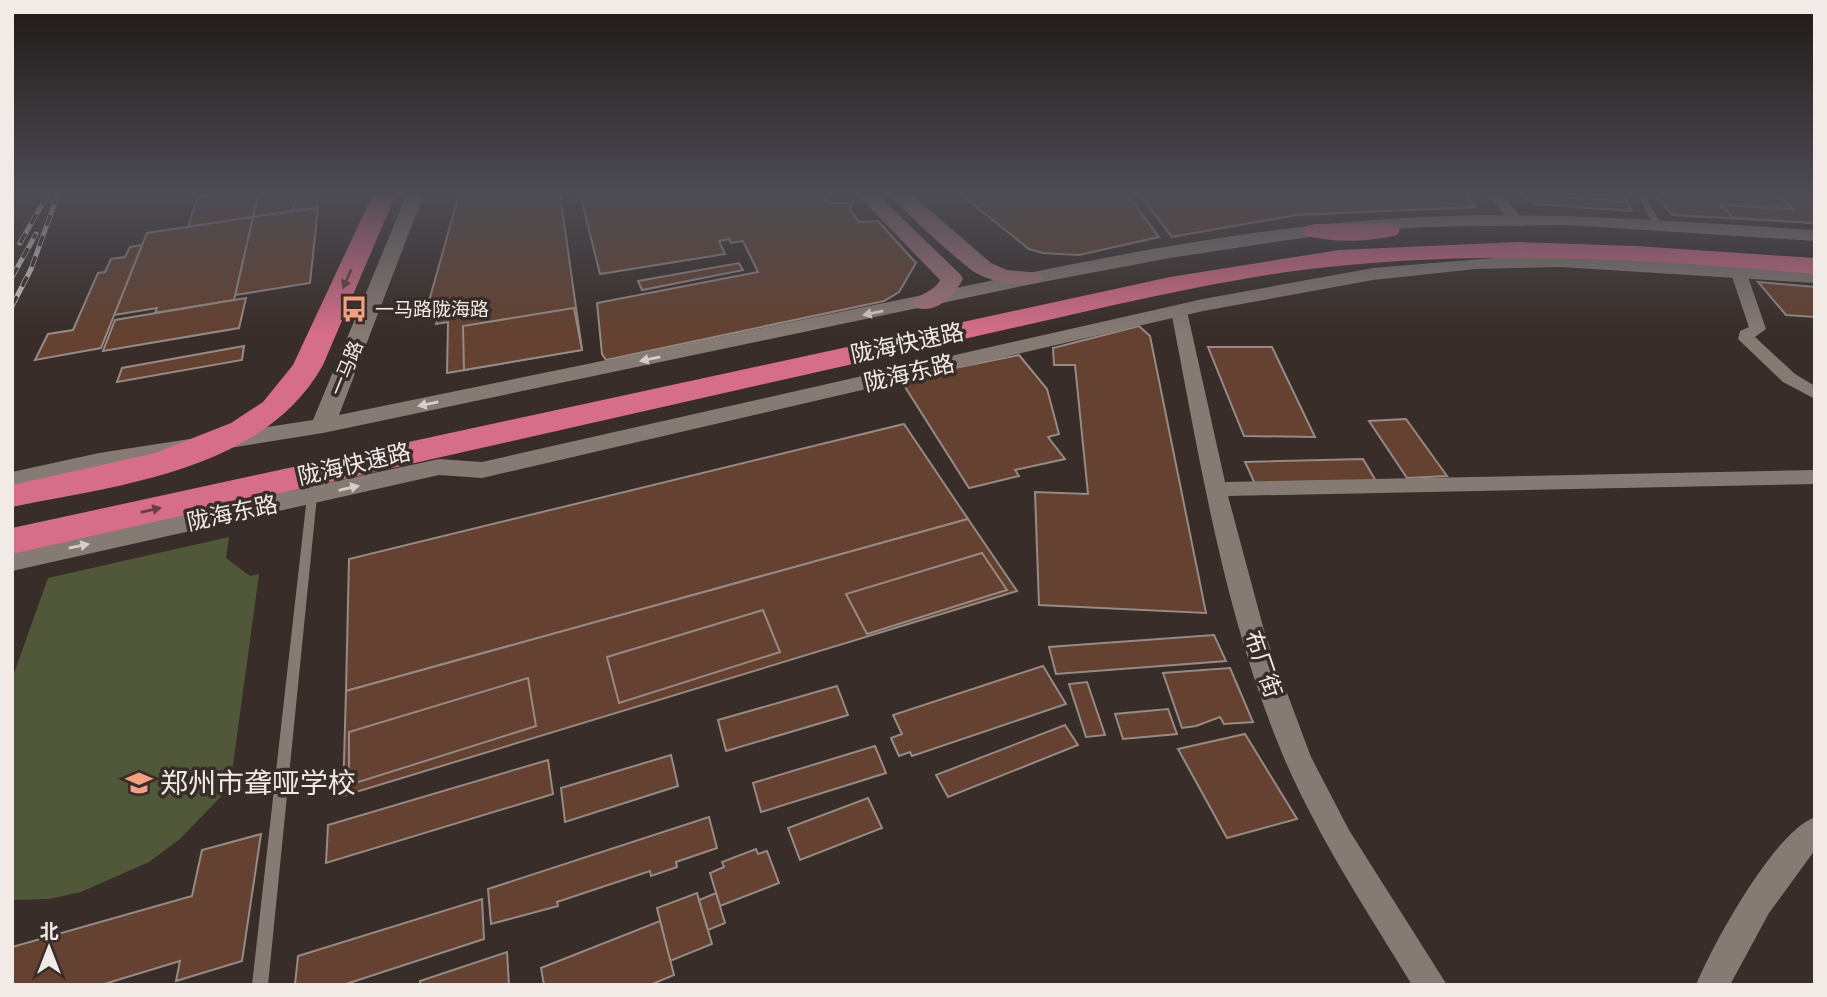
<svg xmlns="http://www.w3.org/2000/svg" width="1827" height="997" font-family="Quicksand,'Noto Sans SC',sans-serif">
<rect width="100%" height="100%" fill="#382d29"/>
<path fill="#515839" d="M229,537l-3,21 24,18 9,-2 -29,213 -50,52 -31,23 -68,30 -32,7 -37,1v-221l36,-101z"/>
<g fill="#644130" stroke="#978a84" stroke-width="2">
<path d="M226,194h32l-5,23 -65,10 9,-29z"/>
<path d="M258,194h38l-3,17 -40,6z"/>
<path d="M296,194h22l-1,14 -24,3z"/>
<path d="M459,194h101l22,156 -135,23 1,-51 -12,2 4,-13 -14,1z"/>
<path d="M580,194h242l7,9h24l-4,5 10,14 19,-1 38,42 -17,29 -15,9 -278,59 -4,-6 -5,-51 161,-31 -15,-31 -12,2 -2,-4 -10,2 6,13 -125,20z"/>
<path d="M960,194h167l32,43 -80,18 -36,-2 -14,-4z"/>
<path d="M1139,194h339l1,2h-14l11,11 -180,8 -124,22z"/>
<path d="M1519,194l108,8 5,9 -97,-7z"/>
<path d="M1544,194h80l3,8 -82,-7z"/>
<path d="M1653,194h162v29l-142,-8z"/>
<path d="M1775,194h40v29l-81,-5 -14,-13 73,4z"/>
<path d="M318,208l-8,75 -75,12 18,-78z"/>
<path d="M253,217l-19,83 -79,13 2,-5 -43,7 33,-82z"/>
<path d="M142,245l-41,103 -66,12 13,-26 25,-4 25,-57 7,-1 6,-13 14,-2 5,-10z"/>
<path d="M739,263l4,7 -101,20 -4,-9z"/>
<path d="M1758,282l57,5v30l-29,-2z"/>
<path d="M246,298l-7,30 -136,23 12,-31z"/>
<path d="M574,308l8,42 -118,20 -1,-44z"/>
<path d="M1139,326l11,10 56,277 -167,-8 -4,-113 53,2 -13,-129h-21l-1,-17z"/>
<path d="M244,346l-2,14 -125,22 5,-14z"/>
<path d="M1208,347h64l43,90 -71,-1z"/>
<path d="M1019,355l28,34 12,45 -11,3 17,22 -50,11 4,6 -50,12 -69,-109z"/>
<path d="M1406,419l41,57 -40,2 -38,-57z"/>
<path d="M904,424l64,95 -622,172 3,-132z"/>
<path d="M1363,459l13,22 -121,3 -10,-22z"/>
<path d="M968,519l49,72 -674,205 3,-105z"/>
<path d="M982,553l25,37 -140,44 -21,-40z"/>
<path d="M763,610l17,42 -161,51 -12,-46z"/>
<path d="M1214,635l12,26 -170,13 -7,-27z"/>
<path d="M1043,666l23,38 -154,52 -2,-4 -11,4 -8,-18 11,-4 -9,-19z"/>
<path d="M1230,668l23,54 -29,2 -4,-7 -24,9 -14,2 -19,-55z"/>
<path d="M528,678l8,48 -187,59v-53z"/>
<path d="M1087,682l18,53 -19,2 -17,-53z"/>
<path d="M837,686l11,29 -122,36 -8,-31z"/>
<path d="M1168,709l9,25 -54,5 -8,-25z"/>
<path d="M1065,725l13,20 -130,52 -12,-22z"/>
<path d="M1245,734l52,85 -70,19 -49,-89z"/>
<path d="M875,746l11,27 -125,39 -8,-29z"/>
<path d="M671,755l7,31 -113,36 -4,-34z"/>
<path d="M548,760l5,34 -227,69 2,-38z"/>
<path d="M868,798l14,30 -82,32 -12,-32z"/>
<path d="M709,817l8,31 -41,14 1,5 -26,9 -1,-5 -93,31 1,4 -67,18 -3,-35z"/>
<path d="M261,834l-19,127 -66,20 4,-20 -79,24h-89v-38l180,-51 10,-46z"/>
<path d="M756,849l2,5 9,-3 12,32 -59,23 -10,-33 14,-6 -2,-5z"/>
<path d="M697,893l15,51 -42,17 -13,-53z"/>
<path d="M716,893l9,30 -17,7 -9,-30z"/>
<path d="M482,899l2,40 -141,46h-48l3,-29z"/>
<path d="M660,921l14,54 -24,10h-106l-3,-17z"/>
<path d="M507,952l2,33h-89v-4z"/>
</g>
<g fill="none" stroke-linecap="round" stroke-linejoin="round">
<g fill="#867a74" fill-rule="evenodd">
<path d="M1638,194h7l16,31 -1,2 -7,-2z"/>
<path d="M312,493l5,3 -49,489h-16l55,-489z"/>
</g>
<g fill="#867a74" fill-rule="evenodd">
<path d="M1486,194h15l20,23v6h-10z"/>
<path d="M1738,266l8,5 20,58 -11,8 40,37 20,12v13l-32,-17 -45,-43 2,-8 9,-4 -19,-56z"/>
<path d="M1179,306l8,5 38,171 590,-12v14l-587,12 37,138 46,123 38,73 98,155h-35c-45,-74 -93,-146 -128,-227 -60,-142 -84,-297 -113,-447z"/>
<path d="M1815,817v33l-46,63 -39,72h-34c17,-41 78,-153 119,-168z"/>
</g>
<g fill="#867a74" fill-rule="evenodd">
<path d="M407,194h17l-85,221c191,-39 383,-79 574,-118 168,-35 339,-73 512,-80 130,-6 260,5 390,13v11l-247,-16 -145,2 -108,9 -145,22 -138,26 -709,149 -224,36 -87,19v-16l87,-19 214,-33z"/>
<path d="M1518,256l128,2 169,13v12l-254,-16 -85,2 -103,11 -170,31 -721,167 -43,-3 -427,96v-20l427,-92 43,3 721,-163 170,-31z"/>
</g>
<g fill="#a4757c" fill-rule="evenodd">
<path d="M857,194h20l83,80 3,5c-9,17 -25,34 -46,29l-4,-5c8,-11 21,-11 27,-23z"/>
<path d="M890,194h21l80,69 16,7 33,3 3,5c-10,14 -54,3 -67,-5 -16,-10 -75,-64 -86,-79z"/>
</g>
<g fill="#d66d89" fill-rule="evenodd">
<path d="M373,194h23l-73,171c-59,106 -204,120 -311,142v-22l143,-32 76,-30 32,-21 30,-37z"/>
<path d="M1388,223l9,2 3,5 -3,5c-28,7 -63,8 -91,1l-3,-5 3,-5 9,-2z"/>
<path d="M1518,242l118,4 179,12v16c-159,-14 -318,-24 -477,-8 -75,7 -150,23 -224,39l-1102,249v-26l1158,-251 169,-27z"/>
</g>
<g stroke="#d7d0cd" stroke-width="5">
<g id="rail">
<path d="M20,243l28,-49"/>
<path d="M12,277l24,-43"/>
<path d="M12,306l19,-37 26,-72"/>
</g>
</g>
<use href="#rail" stroke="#382d29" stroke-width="3.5" stroke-dasharray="11" stroke-linecap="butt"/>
</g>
<defs><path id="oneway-solid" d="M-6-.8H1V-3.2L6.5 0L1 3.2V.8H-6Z" transform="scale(1.75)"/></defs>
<g fill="#674046">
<use href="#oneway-solid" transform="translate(347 279) rotate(114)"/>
<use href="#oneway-solid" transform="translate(151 510) rotate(-13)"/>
</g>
<g fill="#d6ceca">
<use href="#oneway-solid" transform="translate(873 313) rotate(168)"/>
<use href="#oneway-solid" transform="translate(650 359) rotate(168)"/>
<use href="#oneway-solid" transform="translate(428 404) rotate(168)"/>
<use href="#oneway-solid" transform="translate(349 488) rotate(-13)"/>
<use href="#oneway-solid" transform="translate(79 546) rotate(-12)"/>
</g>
<linearGradient id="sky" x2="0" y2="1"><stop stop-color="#1f1917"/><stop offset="0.58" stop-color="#4d4c54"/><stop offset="1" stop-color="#4d4c54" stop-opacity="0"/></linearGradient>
<rect width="1827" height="334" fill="url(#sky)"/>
<defs>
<g id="bus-bare" transform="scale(2.1)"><path d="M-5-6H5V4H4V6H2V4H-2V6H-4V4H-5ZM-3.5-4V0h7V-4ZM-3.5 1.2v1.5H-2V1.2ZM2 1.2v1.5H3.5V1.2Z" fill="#f2a07f" stroke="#382d29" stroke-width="2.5" paint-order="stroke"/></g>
<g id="school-bare" transform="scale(2.1)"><path d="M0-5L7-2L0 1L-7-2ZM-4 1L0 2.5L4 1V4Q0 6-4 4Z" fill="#f2a07f" stroke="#382d29" stroke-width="2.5" paint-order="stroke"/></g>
</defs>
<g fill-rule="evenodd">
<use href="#bus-bare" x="354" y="309"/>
<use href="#school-bare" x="139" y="783"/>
</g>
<g text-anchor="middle" stroke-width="7" stroke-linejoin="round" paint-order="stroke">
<g font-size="19" fill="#f1eae7" stroke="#382d29" text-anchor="start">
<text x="375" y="316">一马路陇海路</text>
</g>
<g font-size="19" fill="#f1eae7" stroke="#382d29">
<text transform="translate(346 368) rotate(-68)" y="7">一马路</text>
</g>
<g font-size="23" fill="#f1eae7" stroke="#382d29">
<text transform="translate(907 343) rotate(-12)" y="8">陇海快速路</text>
<text transform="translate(909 373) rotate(-13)" y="8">陇海东路</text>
<text transform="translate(354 464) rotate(-13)" y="8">陇海快速路</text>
<text transform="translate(232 513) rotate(-12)" y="8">陇海东路</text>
<text transform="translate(1263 664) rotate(71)" y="8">布厂街</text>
</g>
<g font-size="28" fill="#f1eae7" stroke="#382d29" text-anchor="start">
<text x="160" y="793">郑州市聋哑学校</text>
</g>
</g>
<rect width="1827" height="997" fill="none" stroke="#f1eae7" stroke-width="28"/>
<g transform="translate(49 948)" stroke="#382d29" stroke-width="5" paint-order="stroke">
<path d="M0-5L12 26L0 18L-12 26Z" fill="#f1eae7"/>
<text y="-10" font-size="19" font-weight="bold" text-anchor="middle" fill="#f1eae7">北</text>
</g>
</svg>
